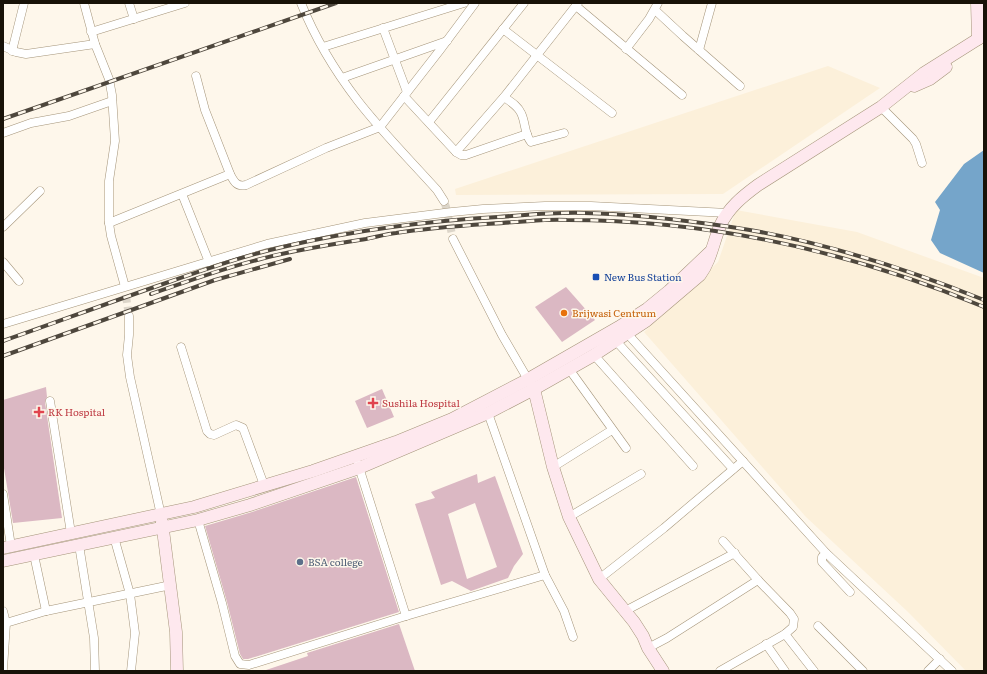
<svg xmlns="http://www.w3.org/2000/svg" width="987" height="674" font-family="Literata,serif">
<rect width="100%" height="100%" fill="#fef7eb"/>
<g fill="#fcf0da">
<path d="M828,66l52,22 -157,106 -267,1 -1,-6z"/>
<path d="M736,210l121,22 127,46v393h-18l-58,-59 -102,-95 -162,-185 74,-70z"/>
</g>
<path fill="#75a5ca" d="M984,150v123l-44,-20 -9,-13 9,-30 -5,-8 29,-38z"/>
<g fill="#dbb8c3" fill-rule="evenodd">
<path d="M566,287l29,33 -33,22 -27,-35z"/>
<path d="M46,387l1,10 -2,5 17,116 -49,5 -10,-61v-62z"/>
<path d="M382,389l12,28 -27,11 -12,-27z"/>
<path d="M477,474l1,9 17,-7 28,78 -9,12 -6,12 -37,13 -19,-10 -11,4 -26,-81 20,-6 -4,-6zM475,503l22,64 -30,12 -19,-65z"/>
<path d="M356,477l43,135 -151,47h-5l-3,-5 -13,-52 -22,-76 47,-14z"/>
<path d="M399,624l16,47h-149v-1l42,-14 -1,-3z"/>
</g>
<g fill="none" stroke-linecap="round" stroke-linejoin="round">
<g stroke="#dcd5c9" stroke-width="8" stroke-dasharray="8 4" stroke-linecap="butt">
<path d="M444,201l2,6 7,32"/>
<path d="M124,283l5,33"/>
</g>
<g stroke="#a5957a" stroke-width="9">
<g id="street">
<path d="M84,3l11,41 14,35 3,16 3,46 -6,40v42l2,13 13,47"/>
<path d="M129,3l5,16"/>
<path d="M301,3c14,35 34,68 57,98 24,31 53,60 79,89l7,11"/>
<path d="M576,6l106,89"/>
<path d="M655,10l28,26 57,50"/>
<path d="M383,28l24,64"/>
<path d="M503,29l109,84"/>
<path d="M91,32l94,-29"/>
<path d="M3,46l13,6 10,2 69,-10"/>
<path d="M323,47l141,-44"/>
<path d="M626,49l23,-30 9,-16"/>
<path d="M699,50l13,-47"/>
<path d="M12,51l12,-48"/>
<path d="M196,76l9,34 25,64c4,8 7,13 16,11l80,-37 54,-21 60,-77 35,-47"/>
<path d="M342,78l105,-37"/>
<path d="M404,96l52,56 5,3h5l61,-21"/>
<path d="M504,97c7,5 14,9 17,16 5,10 3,21 10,29l33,-9"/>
<path d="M881,107l32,32 3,5 6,19"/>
<path d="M429,122l95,-119"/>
<path d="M3,133l28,-10 38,-7 43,-15"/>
<path d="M456,152l48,-55 74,-94"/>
<path d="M182,194l27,68"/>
<path d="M109,223l121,-49"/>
<path d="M3,227l37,-36"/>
<path d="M453,239l49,96 28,48"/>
<path d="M3,262l16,19"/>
<path d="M129,316v19l-2,20 3,22 31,138"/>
<path d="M3,324l264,-80 98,-21 87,-11 31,-3 62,-3h46l137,7"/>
<path d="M624,330l202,223 126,118"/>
<path d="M616,341l117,128"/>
<path d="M181,347l26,84 3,3 4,1 22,-10 7,3 21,57"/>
<path d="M594,355l99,111"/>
<path d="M569,369l57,79"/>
<path d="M50,401l21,132"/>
<path d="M488,413l57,162 19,36 9,26"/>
<path d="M358,464l48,152"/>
<path d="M553,467l59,-37"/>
<path d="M3,494l8,52"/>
<path d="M569,517l72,-43"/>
<path d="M198,520l24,83 13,53 5,8 9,1 157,-49 139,-41"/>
<path d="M114,537l16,57 5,39 -4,38"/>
<path d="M79,545l15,93 1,33"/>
<path d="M826,553l-4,4v5l28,30"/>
<path d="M34,555l12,56"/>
<path d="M599,579l65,-51 79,-67"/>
<path d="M3,611l3,12"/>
<path d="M625,611l110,-58"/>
<path d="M818,626l45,45"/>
<path d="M785,634l29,37"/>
<path d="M766,644l19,27"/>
<path d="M648,648l19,-10 91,-58"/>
<path d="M3,669l3,-46 40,-12 125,-26"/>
<path d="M720,671l65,-37 8,-7 1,-8 -4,-6 -32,-33 -35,-39"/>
<path d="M928,671l12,-12"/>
</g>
</g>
<g stroke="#a5957a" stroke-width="13">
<g id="secondary">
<path d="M977,3l1,36"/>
<path d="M914,86l16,-7 16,-12"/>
<path d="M534,389l19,78 16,50 30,62 35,43 9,14 5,12 15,23"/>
<path d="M162,522l14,110 1,39"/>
<path d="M3,548l191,-41 119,-36 83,-29 56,-23 73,-38 94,-54 28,-18 22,-18 41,-39"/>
<path d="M3,561l195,-41 52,-15 109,-37 129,-55 46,-24 60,-34 52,-34 54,-46c11,-15 13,-32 20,-49 8,-18 23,-30 38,-41l123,-78 43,-34 54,-34 6,-7"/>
</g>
</g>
<use href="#street" stroke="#fff" stroke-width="8"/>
<use href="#secondary" stroke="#fee8ee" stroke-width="12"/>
<g stroke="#4e473d" stroke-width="4">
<g id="rail">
<path d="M3,119l333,-116"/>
<path d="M151,294c35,-12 70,-25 106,-34 36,-10 72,-15 109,-21 10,-2 20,-5 30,-6 39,-6 80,-8 119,-11 17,-1 35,-3 52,-2 143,0 285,32 417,87"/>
<path d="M3,341c54,-19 108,-39 163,-58 40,-14 80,-28 121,-37 69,-16 140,-25 211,-29 29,-2 58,-5 86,-4 49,1 99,7 147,14 87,13 171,40 253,73"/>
<path d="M3,356l212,-76 75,-21"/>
</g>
</g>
<use href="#rail" stroke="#fef7eb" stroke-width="2.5" stroke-dasharray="8" stroke-linecap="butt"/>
</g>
<rect fill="#1a4fb4" stroke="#fef7eb" stroke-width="1.5" x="592" y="273" width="8" height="8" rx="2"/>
<circle fill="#e8710a" stroke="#fef7eb" stroke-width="1.5" cx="564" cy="313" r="4"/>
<g fill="#e0444e" stroke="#fef7eb" stroke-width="1.5">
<path d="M371 397h4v4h4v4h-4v4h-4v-4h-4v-4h4z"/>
<path d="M37 406h4v4h4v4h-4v4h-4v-4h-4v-4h4z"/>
</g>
<circle fill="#5c6f8a" stroke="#fef7eb" stroke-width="1.5" cx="300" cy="562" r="4"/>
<g text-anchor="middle" stroke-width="3" stroke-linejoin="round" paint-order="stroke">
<g font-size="10" fill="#164399" stroke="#fef7eb" text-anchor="start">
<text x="604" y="281">New Bus Station</text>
</g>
<g font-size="10" fill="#c56008" stroke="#fef7eb" text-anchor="start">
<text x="572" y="317">Brijwasi Centrum</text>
</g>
<g font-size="10" fill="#be3a42" stroke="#fef7eb" text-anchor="start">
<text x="382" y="407">Sushila Hospital</text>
<text x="48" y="416">RK Hospital</text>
</g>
<g font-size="10" fill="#4e5e75" stroke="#fef7eb" text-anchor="start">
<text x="308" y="566">BSA college</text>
</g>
</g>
<rect width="987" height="674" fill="none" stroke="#181208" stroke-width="8"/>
</svg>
